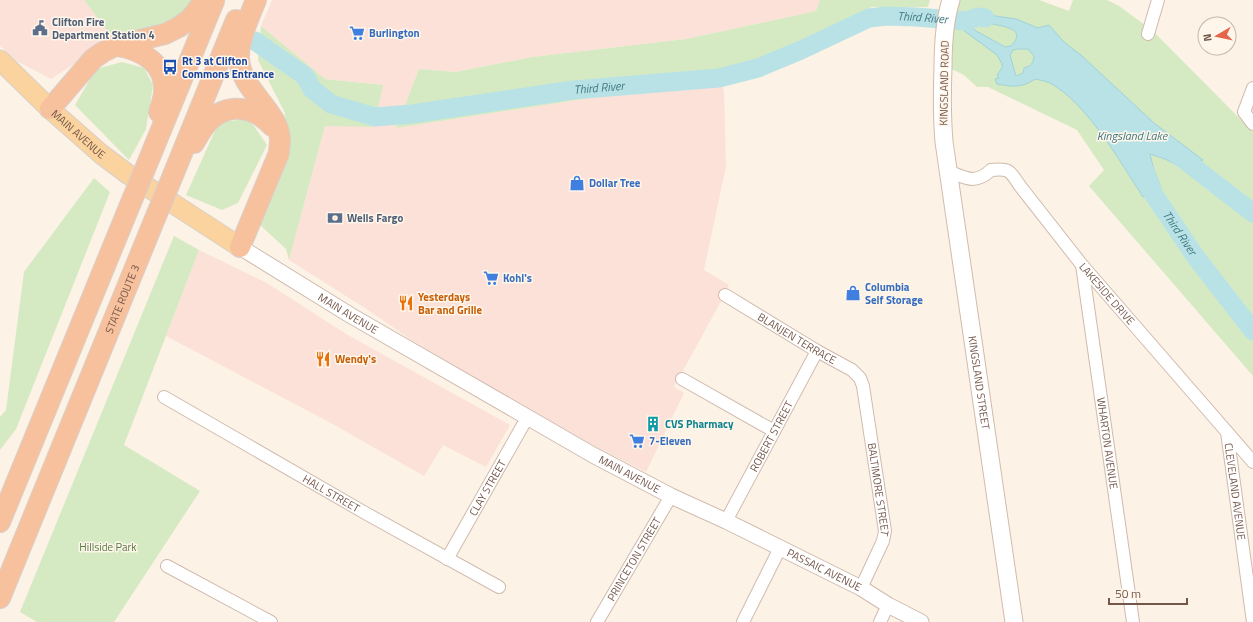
<svg xmlns="http://www.w3.org/2000/svg" width="1253" height="622" font-family="'Titillium Web',sans-serif">
<rect width="100%" height="100%" fill="#fcf2e5"/>
<g fill="#fce1d9">
<path d="M0,0h84l29,38 -62,41 -40,-21 -11,-13z"/>
<path d="M272,0h548l-4,11 -130,28 -154,18 -78,15 -35,-3 -23,59 323,-50 5,13 2,75 -22,104 25,15 -10,20 -45,82 10,6 -38,79 -46,-23 -97,-55 -90,-53 -45,-31 -79,-50 36,-134 58,-41 -58,-6 -64,-53z"/>
<path d="M199,250l68,33 79,51 164,91 -24,42 -43,-22 -19,31 -95,-54 -163,-86z"/>
</g>
<g fill="#d5eac3">
<path d="M84,0h109l-12,18 -12,10 -56,10z"/>
<path d="M820,0h110l-2,7h-56l-153,71 -323,50 23,-59 36,3 77,-15 154,-18 130,-28z"/>
<path d="M951,0h88l30,11 4,-11h34l12,6 34,25 100,101v244l-164,-190 15,-16 -27,-40 -89,-43h-11l-13,-12 -21,-10 2,-38 12,1 2,-14 -11,-4z"/>
<path d="M261,26l64,53 58,6 -9,42 -49,-1 -36,134 -3,-11 -27,-25 23,-73 3,-38 -27,-53z"/>
<path d="M122,62l22,6 9,17 -7,44 -17,31 -54,-55 21,-36z"/>
<path d="M249,119l18,26 -29,58 -16,7 -36,-15 33,-73z"/>
<path d="M94,178l16,14 -94,237 -16,21v-33l6,-7 18,-138z"/>
<path d="M174,236l25,14 -75,195 76,46 -86,131h-77l-17,-10z"/>
</g>
<path fill="#b9e2e6" stroke="#a0d2d7" fill-rule="evenodd" d="M975,13l41,6 22,9 11,-3 15,17 18,14 72,67 49,37 -22,7 -16,-8 -15,-5 4,16 6,15 -17,12c-22,-34 -57,-95 -93,-114 -5,-2 -10,-3 -15,-4 -13,9 -22,8 -38,5l-2,-5 4,-1 -2,-3 5,-7v-4l-5,-9 -38,-28 2,-11h8zM976,22c9,0 17,2 26,4 12,3 21,7 9,20l-6,1 -7,-4 -22,-12 -3,-3v-2zM1018,49h10l6,7c-1,8 -3,10 -10,12l-1,5 -7,3 -6,-21 3,-5z"/>
<g fill="none" stroke-linecap="round" stroke-linejoin="round">
<g stroke="#b9e2e6" stroke-width="19">
<path id="s1" d="M255,41l50,35 7,13 19,15 44,13 37,-3 161,-24 146,-12 39,-10 43,-18 68,-32 17,-2 30,1 49,4 13,-4 7,1"/>
<path d="M1169,148l84,65"/>
<path id="s2" d="M1143,167l11,28 41,61 58,75"/>
</g>
<g stroke="#d0bbae" stroke-width="14">
<g id="minor">
<path d="M1148,34l10,-34"/>
<path d="M1253,88l-9,24 9,12"/>
<path id="s3" d="M948,171c18,7 27,14 43,-1 19,-2 19,1 29,16l62,79 171,197"/>
<path id="s4" d="M1082,265l51,357"/>
<path id="s5" d="M725,295l92,56 35,19 8,8 3,8 22,145 -2,10 -22,47"/>
<path d="M682,379l92,52"/>
<path id="s6" d="M164,397l203,117 132,73"/>
<path id="s7" d="M1227,432l26,190"/>
<path id="s8" d="M726,521l91,-170"/>
<path id="s9" d="M447,559l80,-141"/>
<path d="M167,566l104,56"/>
<path id="s10" d="M597,622l74,-126"/>
<path d="M743,622l37,-74"/>
<path d="M880,622l8,-17"/>
</g>
</g>
<g stroke="#d0bbae" stroke-width="17">
<g id="tertiary">
<path id="s11" d="M240,247l110,68 243,140 78,41 55,25 135,67 27,17 33,17"/>
</g>
</g>
<g stroke="#d3bbab" stroke-width="19">
<g id="secondary">
<path id="s12" d="M951,0c-7,22 -8,45 -8,68 -1,25 -1,49 1,74l70,480"/>
</g>
</g>
<g stroke="#d8d0cc" stroke-width="21">
<g id="primary">
<path id="s13" d="M0,60l50,49 51,45 28,21 111,72"/>
</g>
</g>
<g stroke="#d8d0cc" stroke-width="22">
<g id="trunk">
<path d="M117,46c26,4 50,18 47,48 -1,6 -3,12 -5,18"/>
<path d="M50,109l43,-50 10,-7 12,-6 50,-12 14,-7 11,-8 15,-19"/>
<path d="M194,143c4,-7 9,-15 14,-21 20,-20 46,-16 64,4"/>
<path d="M145,169l69,-168"/>
<path d="M169,185l67,-165"/>
<path d="M240,247l39,-94c0,-4 1,-9 1,-13 -1,-30 -39,-49 -41,-81 -1,-18 10,-42 17,-59"/>
<path d="M0,522l132,-322"/>
<path id="s14" d="M0,598l156,-382"/>
</g>
</g>
<use href="#minor" stroke="#fff" stroke-width="12"/>
<use href="#tertiary" stroke="#fff" stroke-width="15"/>
<use href="#secondary" stroke="#fff" stroke-width="17"/>
<use href="#primary" stroke="#fad39e" stroke-width="19"/>
<use href="#trunk" stroke="#f8c19d" stroke-width="20"/>
<g stroke="#d8d0cc" stroke-width="22" stroke-linecap="butt">
<g id="trunk-bridge">
<path d="M132,200l13,-31"/>
<path d="M156,216l13,-31"/>
</g>
</g>
<use href="#trunk-bridge" stroke="#f8c19d" stroke-width="20"/>
</g>
<defs>
<g id="civic-bare" transform="scale(1.2)"><path d="M-.6-6.5H3V-4.5H.6V-3L4-1V1h2V6H-6V1h2V-1L-.6-3ZM-1.2 2.5V6h2.4V2.5Z" fill="#5c6f8a" stroke="#fff6eb" stroke-width="2.5" paint-order="stroke"/></g>
<g id="supermarket-bare" transform="scale(1.2)"><path d="M-6-5.5h2.5l.6 2H6L4.5 2H-2.5L-4.4-4H-6ZM-1.5 3.2a1.3 1.3 0 1 0 .1 0ZM3 3.2a1.3 1.3 0 1 0 .1 0Z" fill="#3f7fe0" stroke="#fff6eb" stroke-width="2.5" paint-order="stroke"/></g>
<g id="bus-bare" transform="scale(1.2)"><path d="M-5-6H5V4H4V6H2V4H-2V6H-4V4H-5ZM-3.5-4V0h7V-4ZM-3.5 1.2v1.5H-2V1.2ZM2 1.2v1.5H3.5V1.2Z" fill="#1a4fb4" stroke="#fff6eb" stroke-width="2.5" paint-order="stroke"/></g>
<g id="shop-bare" transform="scale(1.2)"><path d="M-5-2.5h2.3a2.7 3.5 0 0 1 5.4 0H5L5.5 6h-11ZM-1.5-2.5h3a1.5 2.3 0 0 0-3 0Z" fill="#3f7fe0" stroke="#fff6eb" stroke-width="2.5" paint-order="stroke"/></g>
<g id="bank-bare" transform="scale(1.2)"><path d="M-6-4H6V4H-6ZM0-2.3a2.3 2.3 0 1 0 0 4.6a2.3 2.3 0 1 0 0-4.6Z" fill="#5c6f8a" stroke="#fff6eb" stroke-width="2.5" paint-order="stroke"/></g>
<g id="restaurant-bare" transform="scale(1.2)"><path d="M-5-6h1v4h1v-4h1v4h1v-4h1v5L-1.5 .5V6h-2V.5L-5-1ZM5-6V6H3V1.5H1.5Q1.5-4 5-6Z" fill="#e8710a" stroke="#fff6eb" stroke-width="2.5" paint-order="stroke"/></g>
<g id="building-bare" transform="scale(1.2)"><path d="M-4-6H4V6H1V3H-1V6H-4ZM-2.5-4.3h1.7v1.8h-1.7ZM.8-4.3h1.7v1.8H.8ZM-2.5-1h1.7V.8h-1.7ZM.8-1h1.7V.8H.8Z" fill="#0f9aa8" stroke="#fff6eb" stroke-width="2.5" paint-order="stroke"/></g>
</defs>
<g fill-rule="evenodd">
<use href="#civic-bare" x="40" y="28"/>
<use href="#supermarket-bare" x="357" y="33"/>
<use href="#bus-bare" x="170" y="67"/>
<use href="#shop-bare" x="577" y="183"/>
<use href="#bank-bare" x="335" y="218"/>
<use href="#supermarket-bare" x="491" y="278"/>
<use href="#shop-bare" x="853" y="293"/>
<use href="#restaurant-bare" x="406" y="303"/>
<use href="#restaurant-bare" x="323" y="359"/>
<use href="#building-bare" x="653" y="424"/>
<use href="#supermarket-bare" x="637" y="441"/>
</g>
<g text-anchor="middle" stroke-width="3" stroke-linejoin="round" paint-order="stroke">
<g font-size="11" font-weight="bold" fill="#4e5e75" stroke="#fff6eb" text-anchor="start">
<text x="52" y="26">Clifton Fire<tspan x="52" dy="13">Department Station 4</tspan></text>
<text x="347" y="222">Wells Fargo</text>
</g>
<g font-size="11" font-weight="bold" fill="#366cbe" stroke="#fff6eb" text-anchor="start">
<text x="369" y="37">Burlington</text>
<text x="589" y="187">Dollar Tree</text>
<text x="503" y="282">Kohl's</text>
<text x="865" y="291">Columbia<tspan x="865" dy="13">Self Storage</tspan></text>
<text x="649" y="445">7-Eleven</text>
</g>
<g font-size="11" font-weight="bold" fill="#164399" stroke="#fff6eb" text-anchor="start">
<text x="182" y="65">Rt 3 at Clifton<tspan x="182" dy="13">Commons Entrance</tspan></text>
</g>
<g font-size="11" fill="#75574a" stroke="#fff6eb">
<text transform="translate(944 83) rotate(-89)" y="4">KINGSLAND ROAD</text>
<text dy="4" stroke="none"><textPath href="#s13" startOffset="108">MAIN AVENUE</textPath></text>
<text dy="4" stroke="none"><textPath href="#s3" startOffset="222">LAKESIDE DRIVE</textPath></text>
<text dy="4" stroke="none"><textPath href="#s14" startOffset="323">STATE ROUTE 3</textPath></text>
<text dy="4" stroke="none"><textPath href="#s11" startOffset="127">MAIN AVENUE</textPath></text>
<text dy="4" stroke="none"><textPath href="#s5" startOffset="84">BLANJEN TERRACE</textPath></text>
<text dy="4" stroke="none"><textPath href="#s12" startOffset="386">KINGSLAND STREET</textPath></text>
<text dy="4" stroke="none"><textPath href="#s8" startOffset="96">ROBERT STREET</textPath></text>
<text dy="4" stroke="none"><textPath href="#s4" startOffset="180">WHARTON AVENUE</textPath></text>
<text dy="4" stroke="none"><textPath href="#s11" startOffset="451">MAIN AVENUE</textPath></text>
<text dy="4" stroke="none"><textPath href="#s9" startOffset="82">CLAY STREET</textPath></text>
<text dy="4" stroke="none"><textPath href="#s5" startOffset="272">BALTIMORE STREET</textPath></text>
<text dy="4" stroke="none"><textPath href="#s7" startOffset="60">CLEVELAND AVENUE</textPath></text>
<text dy="4" stroke="none"><textPath href="#s6" startOffset="193">HALL STREET</textPath></text>
<text dy="4" stroke="none"><textPath href="#s10" startOffset="73">PRINCETON STREET</textPath></text>
<text dy="4" stroke="none"><textPath href="#s11" startOffset="668">PASSAIC AVENUE</textPath></text>
</g>
<g font-size="11" font-weight="bold" fill="#c56008" stroke="#fff6eb" text-anchor="start">
<text x="418" y="301">Yesterdays<tspan x="418" dy="13">Bar and Grille</tspan></text>
<text x="335" y="363">Wendy's</text>
</g>
<g font-size="11" font-weight="bold" fill="#0d838f" stroke="#fff6eb" text-anchor="start">
<text x="665" y="428">CVS Pharmacy</text>
</g>
<g font-size="11" fill="#557a42" stroke="#fff6eb">
<text x="108" y="551">Hillside Park</text>
</g>
<g font-size="12" font-style="italic" fill="#417a81" stroke="#fff6eb">
<text dy="4" stroke="none"><textPath href="#s1" startOffset="708">Third River</textPath></text>
<text dy="4" stroke="none"><textPath href="#s1" startOffset="372">Third River</textPath></text>
<text x="1132" y="140">Kingsland Lake</text>
<text dy="4" stroke="none"><textPath href="#s2" startOffset="76">Third River</textPath></text>
</g>
</g>
<g transform="translate(1217 36) rotate(261)"><circle r="19" fill="#fff6eb" stroke="#c8b6ab"/>
<path d="M0-3L7 15L0 10L-7 15Z" fill="#e5654b"/>
<text y="-6" font-size="11" font-weight="bold" text-anchor="middle" fill="#75574a">N</text>
</g>
<path d="M1109 598v6h78v-6" fill="none" stroke="#75574a" stroke-width="2"/>
<text x="1115" y="598" font-size="12" fill="#75574a" stroke="#fff6eb" stroke-width="3" paint-order="stroke">50 m</text>
</svg>
